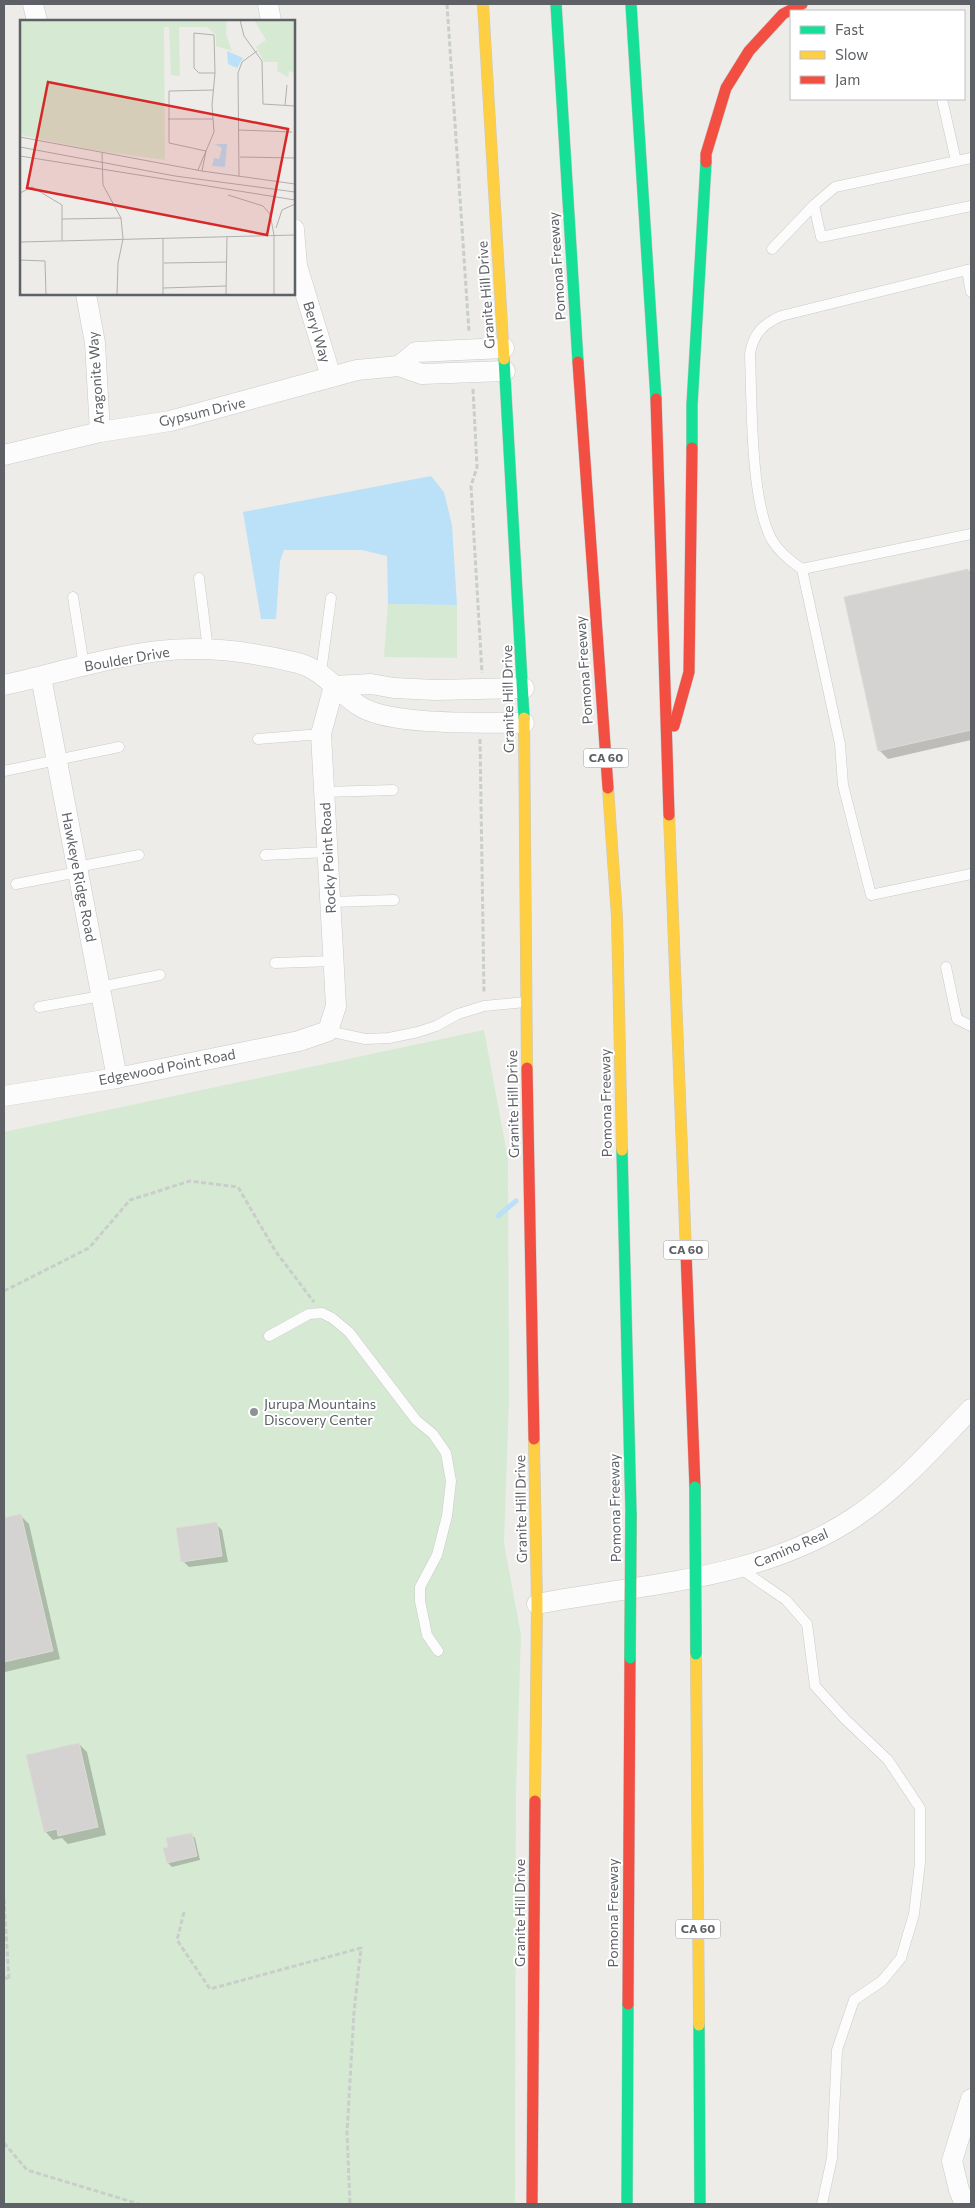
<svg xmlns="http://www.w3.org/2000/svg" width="975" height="2208" font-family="Commissioner,sans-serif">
<rect width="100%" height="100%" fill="#edece8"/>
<g fill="#d6ead3">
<path d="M388,604l69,1v53l-73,-1z"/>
<path d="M484,1030l24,129 1,241 -5,143 17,92 -5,156 -1,413h-511v-1072z"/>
</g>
<path fill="#bbe1f8" d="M431,476l13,16 8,33 5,80 -69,-1 -1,-48 -25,-6h-78l-4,11 -4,58h-15l-18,-107z"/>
<g fill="#0003">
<path d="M968,570l3,3v167l-83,19 -9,-9z"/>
<path d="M4,1514l2,5 14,-4 9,9 31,135 -55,13z"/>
<path d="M216,1524l6,6 6,32 -39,5 -6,-6z"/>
<path d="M79,1744l8,8 19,83 -38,9 -6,-6 -9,2 -8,-9z"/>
<path d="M191,1834l4,4 5,22 -28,7 -4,-4 -3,-14z"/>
</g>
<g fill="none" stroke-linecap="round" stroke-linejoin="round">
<path stroke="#bbe1f8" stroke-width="5" d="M498,1216l18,-15"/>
</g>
<g fill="#d4d3d1" stroke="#dcdbd7">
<path d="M968,569l3,14v147l-93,21 -34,-154z"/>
<path d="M21,1514l32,137 -49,11v-144z"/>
<path d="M217,1522l5,34 -41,6 -5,-34z"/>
<path d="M79,1743l19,84 -40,9 -1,-7 -13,3 -18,-77z"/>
<path d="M192,1833l5,23 -30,7 -4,-15 5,-1 -2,-9z"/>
</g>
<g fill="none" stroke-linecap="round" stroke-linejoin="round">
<g stroke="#cacaca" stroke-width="11">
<g id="lane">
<path d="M942,99l14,62"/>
<path d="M971,158l-136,29 -21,18 7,32 150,-31"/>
<path d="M772,249l42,-44"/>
<path d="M967,270l4,22"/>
<path d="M971,534l-169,35 38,175 3,41 28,110 100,-21"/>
<path d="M802,569c-12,-8 -23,-17 -30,-29 -22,-39 -20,-139 -22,-186 3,-20 13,-30 31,-38l190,-47"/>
<path d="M199,578l9,72"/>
<path d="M73,597l11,69"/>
<path d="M321,672l10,-74"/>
<path d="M258,739l63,-5"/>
<path d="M4,771l115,-24"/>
<path d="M324,792l69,-2"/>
<path d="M265,855l62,-3"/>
<path d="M77,867l62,-12"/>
<path d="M16,884l62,-12"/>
<path d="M330,902l64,-2"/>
<path d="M275,963l58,-2"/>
<path d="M946,967l11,52 14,7"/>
<path d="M100,987l60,-12"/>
<path d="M39,1007l62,-11"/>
<path d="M328,1031l37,8 24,-1 29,-6 18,-6 22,-12 26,-8 41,-4"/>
<path d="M269,1336l40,-22 13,-1 10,5 17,14 67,88 17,14 13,19 5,28 -4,35 -10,39 -17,32v14l7,34 11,16"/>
<path d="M741,1569l45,31 21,24 8,62 30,33 43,41 32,48v55l-6,51 -13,44 -19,23 -28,19 -17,50 -5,108 -10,46"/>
</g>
</g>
<g stroke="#cacaca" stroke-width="21">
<g id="street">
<path d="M33,4l4,17"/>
<path d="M268,4l3,17"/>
<path d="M294,229l3,37 34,111"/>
<path d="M86,294l9,49 5,89"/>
<path d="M399,366l17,-14 88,-4"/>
<path d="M4,455l96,-23 70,-11 187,-51 42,-4 23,8 83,-3"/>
<path d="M41,677l76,401"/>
<path d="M4,685c51,-11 103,-28 155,-34 45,-5 95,1 139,12 27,7 41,32 65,45 34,18 120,14 161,15"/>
<path d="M334,686l37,-2 23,4 42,2 88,-2"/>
<path d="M4,1096l113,-18 182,-37 29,-10 8,-25 -15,-272 13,-48"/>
<path d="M537,1604c109,-21 224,-24 318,-87 45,-30 79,-70 116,-108"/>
<path d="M965,2204l-6,-14 -7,-29 19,-62"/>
</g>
</g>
<g stroke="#c9c9c8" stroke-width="12">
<g id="fast">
<path d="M556,4l22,358"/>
<path d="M631,4l25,395"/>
<path d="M504,359l20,359"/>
<path d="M692,448v-43l14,-243"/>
<path d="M622,1150l9,363"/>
<path d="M699,2025l1,179"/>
<path d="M627,2204l1,-200"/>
</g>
</g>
<g stroke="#c9c9c8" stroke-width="12">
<g id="slow">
<path d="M483,4l21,355"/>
<path d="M524,718l3,350"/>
<path d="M608,788l9,129 5,233"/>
<path d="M669,815l17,437"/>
<path d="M534,1439l3,165 -2,197"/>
<path d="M696,1654l3,371"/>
</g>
</g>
<g stroke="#c9c9c8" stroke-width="12">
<g id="jam">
<path d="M706,162v-8l20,-66 23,-37 34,-37 19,-10"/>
<path d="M578,362l30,426"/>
<path d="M656,399l13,416"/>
<path d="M674,726l15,-54 3,-224"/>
<path d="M527,1068l7,371"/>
<path d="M686,1252l9,235"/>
<path d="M628,2004l2,-346"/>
<path d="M532,2204l3,-403"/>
</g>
</g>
<g stroke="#c9cecb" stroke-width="3" stroke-dasharray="5 2.5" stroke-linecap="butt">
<path d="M447,4l22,328"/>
<path d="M473,389l4,78 -6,19 11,187"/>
<path d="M480,739l4,254"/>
<path d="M4,1291l85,-43 41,-48 60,-19 48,6 38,65 38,50"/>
<path d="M4,1899l5,81 -5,-3"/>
<path d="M184,1912l-7,28 33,49 151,-41 -7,64 -7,121 3,71"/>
<path d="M4,2143l23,27 112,34"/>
</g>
<use href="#lane" stroke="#fcfcfc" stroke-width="10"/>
<use href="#street" stroke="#fcfcfc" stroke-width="20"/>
<use href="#fast" stroke="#16e098" stroke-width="11"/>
<use href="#slow" stroke="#ffcf43" stroke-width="11"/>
<use href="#jam" stroke="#f24e42" stroke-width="11"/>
<g stroke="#c5b494" stroke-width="12" stroke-linecap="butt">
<g id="fast-bridge">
<path d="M695,1487l1,167"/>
<path d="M630,1658l1,-145"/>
</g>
</g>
<use href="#fast-bridge" stroke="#16e098" stroke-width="11"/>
</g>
<circle fill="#8f9294" stroke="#fff" stroke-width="2" cx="254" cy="1412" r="5"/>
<g text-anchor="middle" stroke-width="4" stroke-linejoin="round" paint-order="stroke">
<g fill="#fff" stroke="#8e9094" stroke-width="1">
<rect x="583.5" y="748.5" width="45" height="19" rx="4"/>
<rect x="663.5" y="1240.5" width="45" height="19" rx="4"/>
<rect x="675.5" y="1919.5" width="45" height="19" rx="4"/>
</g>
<g font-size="12" font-weight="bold" fill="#5d6166">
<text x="606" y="762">CA 60</text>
<text x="686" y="1254">CA 60</text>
<text x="698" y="1933">CA 60</text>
</g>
<g font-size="14" fill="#5d6166" stroke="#fff">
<text transform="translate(557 266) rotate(-94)" y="5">Pomona Freeway</text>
<text transform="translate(486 295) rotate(-94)" y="5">Granite Hill Drive</text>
<text transform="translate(317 332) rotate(73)" y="5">Beryl Way</text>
<text transform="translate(96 378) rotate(-94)" y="5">Aragonite Way</text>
<text transform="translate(202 412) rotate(-13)" y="5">Gypsum Drive</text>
<text transform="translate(127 659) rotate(-10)" y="5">Boulder Drive</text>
<text transform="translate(584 670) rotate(-94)" y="5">Pomona Freeway</text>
<text transform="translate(508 699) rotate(-91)" y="5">Granite Hill Drive</text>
<text transform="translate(328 858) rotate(-93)" y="5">Rocky Point Road</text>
<text transform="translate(79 877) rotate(79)" y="5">Hawkeye Ridge Road</text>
<text transform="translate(167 1067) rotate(-11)" y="5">Edgewood Point Road</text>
<text transform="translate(606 1103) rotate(-91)" y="5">Pomona Freeway</text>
<text transform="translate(513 1104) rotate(-91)" y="5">Granite Hill Drive</text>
<text transform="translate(615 1508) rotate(-91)" y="5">Pomona Freeway</text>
<text transform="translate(521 1509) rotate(-91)" y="5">Granite Hill Drive</text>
<text transform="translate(791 1548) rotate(-23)" y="5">Camino Real</text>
<text transform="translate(520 1913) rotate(-90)" y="5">Granite Hill Drive</text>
<text transform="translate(613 1913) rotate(-90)" y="5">Pomona Freeway</text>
</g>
<g font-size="14" fill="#5d6166" stroke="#fff" text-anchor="start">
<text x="264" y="1409">Jurupa Mountains<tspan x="264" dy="16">Discovery Center</tspan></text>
</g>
</g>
<g transform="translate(20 20)">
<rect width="275" height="275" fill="#edece8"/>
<path d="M207,0l-1,14 6,17 -16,-5v-11l-9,-8h-28l1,49 -9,-1 -2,-48h-5l1,133 -66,-9 -79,-16v-114zM234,0h41v53l-6,-2 -1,6 -11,-6 1,-9h-14l-8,-15 10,-7z" fill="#d6ead3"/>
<path d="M207,31l16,7 -6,10 -9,-4zM195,124h12l-2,23 -13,-1 2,-8 5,1 3,-11z" fill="#bbe1f8"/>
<path fill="none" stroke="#afb0b0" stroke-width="1" d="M220,0l4,16 18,25 1,43 32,2M265,85l2,-20M148,99h45M219,110l53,2M0,117l182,34 93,13M0,127l155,29 120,16M186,131l-37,-8v-52l45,-1M82,133l1,32 18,33 2,21M0,136l275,44M220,137l55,1M178,150l16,-38 -2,-27 3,-32 -1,-38 -20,-2v35l5,5h16M182,151l4,-20M219,156l-1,-103 4,-11 15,-11M0,173l12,-6 30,18v36M208,175l35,11 7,8 4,21M42,199l59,-1M256,208l6,-18 13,-6M143,218v57M0,222l275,-7M0,240l25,1 1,34M144,243l63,-1M143,268l63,-2M97,275l1,-32 5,-24M206,275l1,-59M254,275v-60"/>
<path fill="#d62828" fill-opacity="0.15" stroke="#d62828" stroke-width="2.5" d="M28,62l240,47 -21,106 -240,-47z"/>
<rect width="275" height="275" fill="none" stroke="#5d6166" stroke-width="2.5"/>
</g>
<rect width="975" height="2208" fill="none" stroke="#5d6166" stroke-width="10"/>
<rect x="790" y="10" width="175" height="90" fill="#ffffff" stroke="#bec0c2"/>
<rect x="800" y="26" width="25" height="8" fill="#16e098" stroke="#bec0c2"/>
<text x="835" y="35" font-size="15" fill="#5d6166">Fast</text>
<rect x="800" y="51" width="25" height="8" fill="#ffcf43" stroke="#bec0c2"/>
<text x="835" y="60" font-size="15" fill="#5d6166">Slow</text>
<rect x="800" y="76" width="25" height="8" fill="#f24e42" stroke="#bec0c2"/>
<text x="835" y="85" font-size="15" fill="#5d6166">Jam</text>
</svg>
